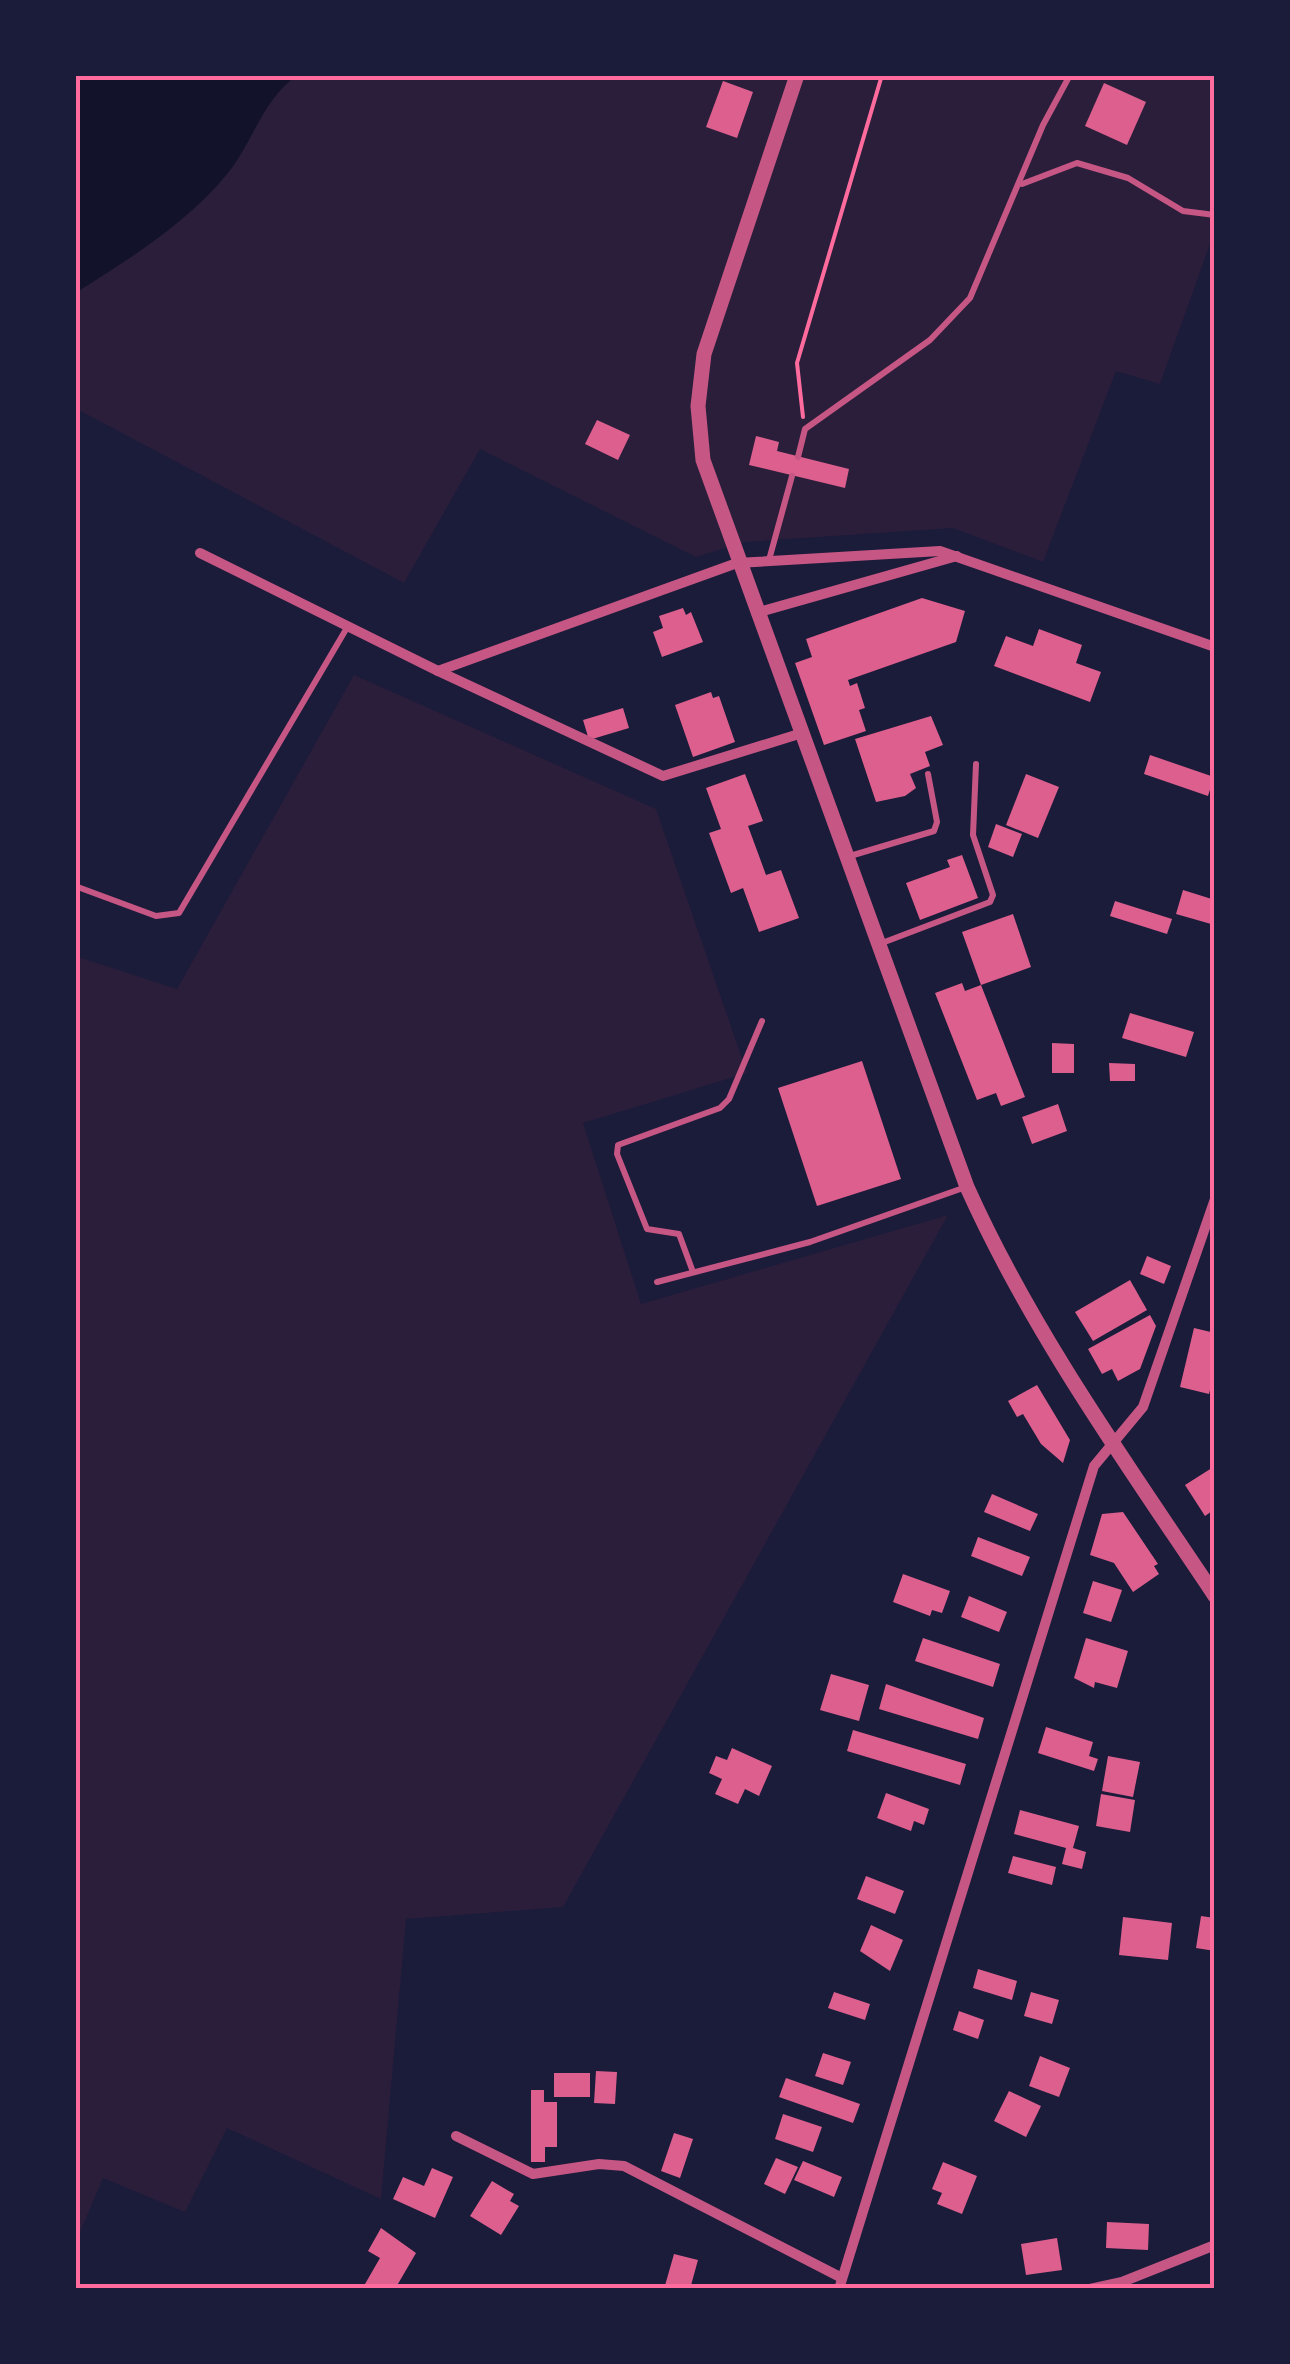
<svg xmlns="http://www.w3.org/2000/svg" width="1290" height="2364" font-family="Mulish,sans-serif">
<rect width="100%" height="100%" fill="#1b1b3a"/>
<g fill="#2a1e3b">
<path d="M298,75h917v155l-55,154 -44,-13 -73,191 -90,-34 -208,14 -49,15 -216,-108 -76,134 -329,-175v-115c52,-33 113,-71 152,-119 25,-30 37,-78 71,-99z"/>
<path d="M354,675l302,134 91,264 -164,50 58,181 307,-89 -385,692 -157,12 -25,280 -154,-71 -42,84 -82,-34 -28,66v-1288l102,33z"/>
</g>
<path fill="#12122b" d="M75,75h223c-34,21 -46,69 -71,99 -39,48 -100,87 -152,119z"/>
<g fill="#dd5f8e">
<path d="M723,81l30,11 -16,46 -31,-11z"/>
<path d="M1104,83l42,19 -19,43 -42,-19z"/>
<path d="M597,420l33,15 -12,25 -33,-16z"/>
<path d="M756,436l23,6 -2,9 72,18 -4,19 -96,-23z"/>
<path d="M922,598l43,13 -9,31 -108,38 2,6 7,-3 8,25 -6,2 7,21 -42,14 -29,-82 17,-6 -6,-18z"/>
<path d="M683,608l3,7 5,-3 12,30 -41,15 -9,-25 10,-4 -4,-12z"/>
<path d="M1039,629l43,16 -6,18 25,9 -11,30 -96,-36 12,-30 27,10z"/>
<path d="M711,692l2,6 6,-2 16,46 -42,15 -18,-52z"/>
<path d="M623,708l6,20 -40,12 -6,-20z"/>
<path d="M931,716l12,29 -18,7 5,14 -20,8 6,14 -11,8 -29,6 -21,-63z"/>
<path d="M1150,755l64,22 -6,19 -64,-22z"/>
<path d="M745,774l18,47 -15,5 18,49 15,-5 18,48 -40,14 -16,-44 -12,5 -22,-60 12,-4 -15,-41z"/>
<path d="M1026,774l33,13 -21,51 -32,-13z"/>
<path d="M996,824l26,10 -9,23 -25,-10z"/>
<path d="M962,855l16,43 -58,22 -14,-37 44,-16 -3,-7z"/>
<path d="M1183,890l32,10 -4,24 -35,-10z"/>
<path d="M1115,901l57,18 -5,15 -57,-18z"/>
<path d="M1013,914l18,53 -50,18 -19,-53z"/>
<path d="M962,983l3,8 16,-6 44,112 -24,9 -5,-13 -19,7 -42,-107z"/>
<path d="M1130,1013l64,19 -8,25 -64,-19z"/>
<path d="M1052,1043l22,1v29h-22z"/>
<path d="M862,1061l39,118 -84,27 -39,-118z"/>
<path d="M1109,1063l26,1v17h-25z"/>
<path d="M1058,1104l9,27 -35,13 -10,-27z"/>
<path d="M1147,1256l24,10 -7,18 -24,-10z"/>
<path d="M1130,1280l17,30 -54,31 -18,-29z"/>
<path d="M1150,1315l6,11 -16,43 -22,12 -6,-12 -10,5 -14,-25z"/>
<path d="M1194,1328l21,5v36l-6,25 -29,-7z"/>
<path d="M1037,1385l33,55 -7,23 -22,-19 -18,-30 -6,3 -9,-16z"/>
<path d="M1215,1466v43l-10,7 -20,-31z"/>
<path d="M992,1494l46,20 -8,17 -46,-19z"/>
<path d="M1123,1512l35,52 -4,2 5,8 -26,18 -19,-29 -24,-8 12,-41z"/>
<path d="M978,1537l52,20 -8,19 -51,-20z"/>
<path d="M903,1574l47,17 -8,22 -10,-3 -2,6 -37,-14z"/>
<path d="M1093,1581l29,9 -11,32 -28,-9z"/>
<path d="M969,1596l38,16 -8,20 -38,-15z"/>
<path d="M923,1638l77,26 -7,23 -78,-26z"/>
<path d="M1086,1638l42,13 -11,37 -22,-6 -1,6 -20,-10z"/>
<path d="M831,1674l38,11 -10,36 -39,-11z"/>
<path d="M886,1684l98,34 -6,21 -99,-30z"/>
<path d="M1046,1727l47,15 -4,14 9,3 -4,12 -56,-18z"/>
<path d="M853,1730l113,34 -6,21 -113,-34z"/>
<path d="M732,1748l40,18 -13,30 -14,-7 -7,15 -23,-10 7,-15 -13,-6 7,-17 11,4z"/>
<path d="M1108,1756l32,6 -7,35 -31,-6z"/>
<path d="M886,1793l43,16 -5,16 -10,-4 -3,10 -34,-13z"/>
<path d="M1101,1794l34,6 -5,32 -34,-6z"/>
<path d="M1020,1810l59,16 -6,22 13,4 -4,17 -20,-5 4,-16 -52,-14z"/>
<path d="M1013,1856l43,11 -4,18 -44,-12z"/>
<path d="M866,1876l38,15 -9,23 -38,-15z"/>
<path d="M1201,1916l14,2v33l-19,-3z"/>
<path d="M1123,1917l49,6 -4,37 -49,-5z"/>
<path d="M871,1925l32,15 -13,31 -30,-20z"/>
<path d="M978,1969l39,12 -5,19 -39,-12z"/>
<path d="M834,1992l36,12 -5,16 -37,-12z"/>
<path d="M1031,1992l28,8 -7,24 -28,-8z"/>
<path d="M959,2011l25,9 -6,19 -25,-9z"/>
<path d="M823,2053l28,9 -8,23 -28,-9z"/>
<path d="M1040,2056l30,12 -11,29 -30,-11z"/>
<path d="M596,2071l21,1 -2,32 -21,-1z"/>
<rect x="554" y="2073" width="36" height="24"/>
<path d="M786,2078l74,26 -7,19 -74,-26z"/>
<path d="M531,2090h13v12h13v45h-12v15h-14z"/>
<path d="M1009,2091l32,15 -15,31 -32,-16z"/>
<path d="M783,2114l39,13 -9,25 -38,-13z"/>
<path d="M674,2133l19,6 -13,39 -19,-7z"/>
<path d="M776,2158l22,9 -13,27 -21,-10z"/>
<path d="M803,2161l39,16 -8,20 -40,-17z"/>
<path d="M943,2162l34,14 -15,38 -25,-10 5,-11 -10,-4z"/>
<path d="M432,2168l21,9 -18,41 -42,-19 10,-22 21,9z"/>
<path d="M492,2181l22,13 -4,7 9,5 -18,29 -31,-19z"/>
<path d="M1107,2222l42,2 -1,26 -42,-2z"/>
<path d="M381,2228l35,25 -21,36 -30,-5 15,-26 -12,-7z"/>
<path d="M1057,2238l5,32 -36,5 -5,-31z"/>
<path d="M674,2254l24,6 -8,29h-26z"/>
</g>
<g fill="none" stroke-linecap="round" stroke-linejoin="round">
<path stroke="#ff6b9d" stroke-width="4" d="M803,417l-6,-54 85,-288"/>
<g stroke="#c65784" stroke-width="6">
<path d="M1022,184l55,-21 51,15 55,33 32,4"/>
<path d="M798,457l7,-28 125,-89 40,-42 73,-173 27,-50"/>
<path d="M769,560l23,-84"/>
<path d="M850,856l84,-25 3,-9 -9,-48"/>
<path d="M75,886l81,30 23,-3 169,-287"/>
<path d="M882,943l108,-41 3,-7 -20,-60 3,-71"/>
<path d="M693,1272l-14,-38 -32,-5 -30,-75 1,-9 102,-37 9,-9 33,-78"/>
<path d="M657,1282l153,-40 156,-55"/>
</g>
<g stroke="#c65784" stroke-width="10">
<path d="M200,553l238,118 225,105 136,-42"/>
<path d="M756,613l201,-57"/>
<path d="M438,671l299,-108 203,-12 275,96"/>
<path d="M456,2136l77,38 66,-10 25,2 218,112"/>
<path d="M839,2289l255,-823 49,-59 72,-208"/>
<path d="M1090,2289l32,-7 93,-37"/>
</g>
<path stroke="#c65784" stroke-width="15" d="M797,75l-93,279 -6,52 5,54 264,727c65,145 160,277 248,409"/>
</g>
<rect width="1290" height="2364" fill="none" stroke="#1b1b3a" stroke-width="155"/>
<rect x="78" y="78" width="1134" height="2208" fill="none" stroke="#ff6b9d" stroke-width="4"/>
</svg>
